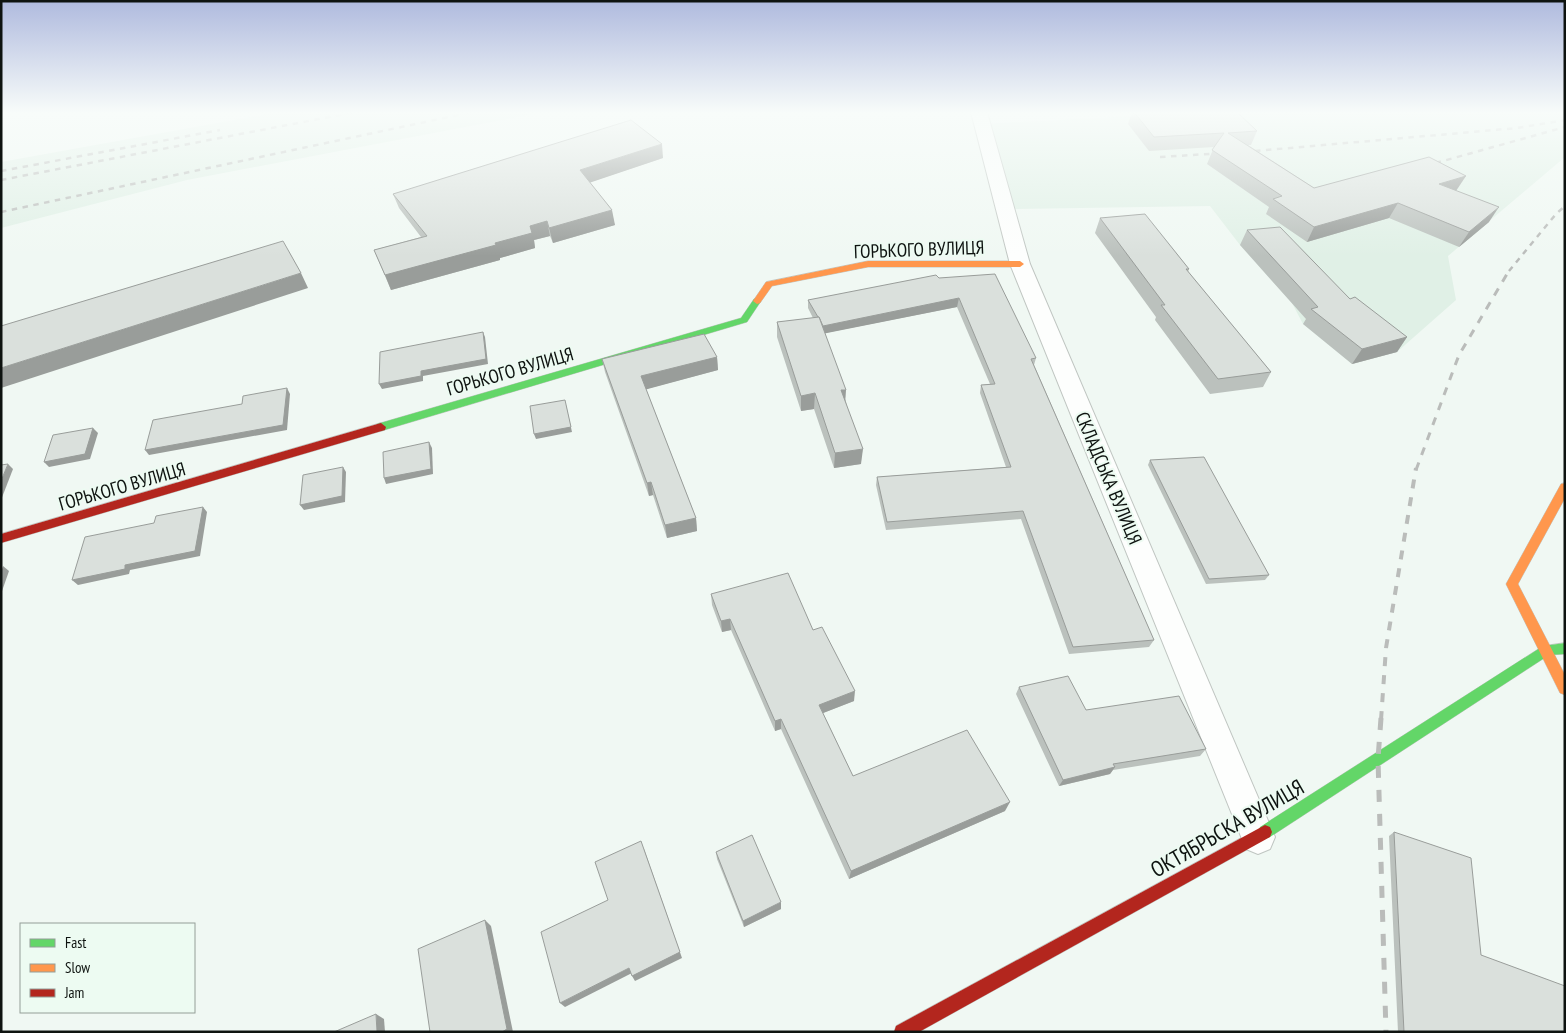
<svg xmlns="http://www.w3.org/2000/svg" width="1566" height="1033" font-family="'PT Sans Narrow',sans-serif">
<rect width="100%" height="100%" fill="#f0f8f3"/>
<g fill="#e0f0e6">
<path d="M278,112h266l-357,68 -186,48v-66z"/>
<path d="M1192,112h373v45l-117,99 8,44 -59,52 -45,12 -49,-40 -11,-21 -52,-58 -30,-39 -198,3 -30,-85 211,-11z"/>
</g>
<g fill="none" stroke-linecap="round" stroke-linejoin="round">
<g stroke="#c0c6c2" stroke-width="2">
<path id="street" d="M971,112h16l43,152 245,573 -5,12 -12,5 -12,-5 -236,-585z"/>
</g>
<g stroke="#c0c6c2" stroke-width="1">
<g id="fast">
<path d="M757,298l4,3 -14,21 -366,109 -5,-4 1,-3 364,-106 13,-19z"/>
<path d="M1565,643v11l-16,1 -279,182 -5,2 -5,-2 -2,-5 2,-5 283,-181z"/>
</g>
</g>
<g stroke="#c0c6c2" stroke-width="1">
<g id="slow">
<path d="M868,261h152l4,3 -4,3h-152l-96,19 -12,17 -3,1 -4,-3 13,-19z"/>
<path d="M1565,483v15l-47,86 47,91v20l-5,-2 -54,-109 55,-100z"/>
</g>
</g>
<g stroke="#c0c6c2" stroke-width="1">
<g id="jam">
<path d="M381,423l5,4 -1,3 -384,113v-9z"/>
<path d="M1265,825l5,2 2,5 -2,5 -351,195h-25l2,-6z"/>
</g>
</g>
<use href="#street" fill="#fdfefd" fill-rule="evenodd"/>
<use href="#fast" fill="#63d668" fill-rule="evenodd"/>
<use href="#slow" fill="#ff974d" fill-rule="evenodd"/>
<use href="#jam" fill="#b3261e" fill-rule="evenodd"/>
<g stroke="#babcba" stroke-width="2.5" stroke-dasharray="5.5 5.5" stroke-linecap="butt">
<path d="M1244,152l273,-24 48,-8"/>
<path d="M1160,157l64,-4"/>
<path d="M1425,166l140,-39"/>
<path d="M1,171l219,-41"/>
<path d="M1,180l354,-68"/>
<path d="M1,212l471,-100"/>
<path d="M1509,271l47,-57 9,-8"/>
</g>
<path stroke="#babcba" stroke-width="3" stroke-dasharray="8 8" stroke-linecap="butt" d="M1416,470l43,-115 51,-86"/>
<path stroke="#babcba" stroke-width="4" stroke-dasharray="9 9" stroke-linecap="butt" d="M1381,720l5,-72 30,-180"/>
<path stroke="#babcba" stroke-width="5" stroke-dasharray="12 12" stroke-linecap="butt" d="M1381,718l-3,41 8,273"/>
</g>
<g fill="#bbc1bd">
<path d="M1132,112h105l20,19 -6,14h-3l66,43 142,3 33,31 -30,25 -70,-29 -82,24 -41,-28 3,-7 -62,-43 7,-17 -65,4 -21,-27z"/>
<path d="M663,158l-73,24 25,43 -62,18 -3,-7 -16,4 1,8 -35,10v2l-109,30 -17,-40 47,-13 -22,-29 -6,-14z"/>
<path d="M1100,218l89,51 -1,3 83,100 -8,15 -53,7 -55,-74 1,-3 -61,-84z"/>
<path d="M1247,230l160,107 -10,15 -45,12 -49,-40 3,-5 -66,-74z"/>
<path d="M939,278l97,80 -2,7 120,275 -5,7 -80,7 -48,-135 -135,11 -10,-45 1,-8 129,-10 -26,-74 1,-8 9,-1 -33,-77 -132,26 21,69 15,62 -27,4 -20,-59 -13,2 -24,-74v-15l36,-4 -5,-10v-8z"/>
<path d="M717,357l1,13 -72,19 50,129 1,13 -30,7 -14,-43 -4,1 -44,-124 -3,-13z"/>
<path d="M1150,460l119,115 -4,5 -59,4 -58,-119z"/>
<path d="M711,594l102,36 41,71 -31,12 30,63 152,35 -156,68 -68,-150 -6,2 -44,-101 -9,2 -10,-27z"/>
<path d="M1019,687l67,23 120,39 -6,7 -87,14 -3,4 -51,12 -43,-92z"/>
<path d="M1394,832l87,123 84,77h-167l-9,-196z"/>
<path d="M716,852l65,57 -37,18 -27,-68z"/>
</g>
<g fill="#999d9a">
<path d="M662,144l1,14 -80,27 -3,-15z"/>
<path d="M1466,176l-10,15 -17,-7z"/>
<path d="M1398,203l-9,15 -82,24 7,-15z"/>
<path d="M1499,207l-10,15 -30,25 10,-15z"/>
<path d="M612,210l3,15 -62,18 -4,-15z"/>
<path d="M547,221l3,15 -16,4 1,8 -35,10v2l-109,30 -6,-15 110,-32 35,-17z"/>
<path d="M301,273l7,15 -307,100v-20z"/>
<path d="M959,298l-2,9 -135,27 1,-8z"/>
<path d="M483,332l2,5 3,27 -65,12v5l-41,8 -3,-5 42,-13z"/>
<path d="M1407,337l-10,15 -45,12 10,-15z"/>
<path d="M717,357l1,13 -74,20 -3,-14z"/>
<path d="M287,388l3,6 -3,36 -138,25 -4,-5z"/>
<path d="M841,390h5l-1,15z"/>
<path d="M815,393l-1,16 -13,2v-15z"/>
<path d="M566,405l6,27 -36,7 -2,-5z"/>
<path d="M93,428l5,5 -8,26 -41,8 -5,-5z"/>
<path d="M429,442l3,6 1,26 -47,10 -2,-6z"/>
<path d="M863,449l-2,15 -27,4 1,-15z"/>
<path d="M8,464l5,5 -12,31v-19z"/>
<path d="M343,467l3,5 -1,30 -41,8 -4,-5z"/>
<path d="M651,482l2,13 -4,1 -2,-13z"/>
<path d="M203,507l4,5 -7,44 -70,14 -1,4 -51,11 -6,-5 53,-15z"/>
<path d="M696,518l1,13 -30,7 -2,-13z"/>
<path d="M3,566l6,5 -8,23v-22z"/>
<path d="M730,619l1,11 -9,2 -1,-11z"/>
<path d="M855,691l-1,10 -36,14 1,-10z"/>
<path d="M781,719v10l-6,2v-10z"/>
<path d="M1115,767l-5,7 -51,12 4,-6z"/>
<path d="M1010,802l-5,9 -156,68 2,-8z"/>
<path d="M644,849l38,109 -47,23 -3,-5z"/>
<path d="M781,902v7l-37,18 -1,-6z"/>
<path d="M485,920l6,6 22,106h-11z"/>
<path d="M629,968l3,5 -67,34 -5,-4z"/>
<path d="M376,1014l8,5 1,13h-8z"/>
</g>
<g fill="#dae0dc" stroke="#999d9a">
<path d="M1134,112h103l20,19 -29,2 86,55 115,-31 37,19 -27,8 60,23 -30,25 -71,-29 -84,24 -41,-28 9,-3 -70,-46 12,-17 -70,4z"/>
<path d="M631,120l31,24 -82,26 32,40 -63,18 -2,-7 -17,5 2,7 -37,10 1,2 -111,30 -11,-25 53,-14 -34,-42z"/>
<path d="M1145,214l44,55h-3l85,103 -53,7 -57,-74h4l-65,-87z"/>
<path d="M1280,227l70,72 5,-2 52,40 -45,12 -51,-40 7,-2 -71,-77z"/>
<path d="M283,241l18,32 -300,95v-42z"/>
<path d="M995,274l41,84 -5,1 123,281 -81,7 -50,-136 -136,11 -10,-45 134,-10 -30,-82 14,-1 -36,-86 -136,28 -4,-9h-1l-10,-17 128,-25 3,3z"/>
<path d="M819,317l27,73h-5l22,59 -28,4 -20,-60 -14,3 -24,-74z"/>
<path d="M483,332l3,27 -65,12v5l-42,8 1,-32z"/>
<path d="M704,334l13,23 -76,19 55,142 -31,7 -14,-43 -4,1 -45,-124z"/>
<path d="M287,388l-4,37 -138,25 8,-30 89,-16 1,-8z"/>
<path d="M565,400l6,27 -37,7 -4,-28z"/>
<path d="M93,428l-8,26 -41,8 9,-27z"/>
<path d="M429,442l2,27 -47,9 -1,-26z"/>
<path d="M1204,457l65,118 -60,4 -59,-119z"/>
<path d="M8,464l-7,17v-16z"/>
<path d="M343,467l-1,29 -42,9 3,-30z"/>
<path d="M203,507l-8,44 -70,14v4l-53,11 13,-43 69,-14 2,-7z"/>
<path d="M788,573l25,57 9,-3 33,64 -36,14 34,71 114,-46 43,72 -159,69 -70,-152 -6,2 -45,-102 -9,2 -10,-27z"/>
<path d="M1068,676l18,34 93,-14 27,53 -93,15 2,3 -52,13 -44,-93z"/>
<path d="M1394,832l77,26 10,97 84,31v46h-161z"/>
<path d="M752,835l29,67 -38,19 -27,-69z"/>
<path d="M641,841l39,111 -48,24 -3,-8 -69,35 -19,-71 67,-32 -13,-38z"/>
<path d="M485,920l22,109 -5,3h-72l-12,-83z"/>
<path d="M376,1014l1,18h-43z"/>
</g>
<linearGradient id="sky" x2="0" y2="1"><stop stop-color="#afbade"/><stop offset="0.44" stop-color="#f8fcfa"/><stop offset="1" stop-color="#f8fcfa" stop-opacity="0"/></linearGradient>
<rect width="1566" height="256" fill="url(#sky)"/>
<g text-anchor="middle" stroke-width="4" stroke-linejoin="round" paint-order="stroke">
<g font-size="19" fill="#0e1310" stroke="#edfbf2">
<text transform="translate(919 249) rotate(-2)" y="7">ГОРЬКОГО ВУЛИЦЯ</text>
<text transform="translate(510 371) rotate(-16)" y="7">ГОРЬКОГО ВУЛИЦЯ</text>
<text transform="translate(1109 478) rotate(67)" y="7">СКЛАДСЬКА ВУЛИЦЯ</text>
<text transform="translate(122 486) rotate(-16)" y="7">ГОРЬКОГО ВУЛИЦЯ</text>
</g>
<g font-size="22" fill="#0e1310" stroke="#edfbf2">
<text transform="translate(1227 828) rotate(-30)" y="8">ОКТЯБРЬСКА ВУЛИЦЯ</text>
</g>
</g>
<rect width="1566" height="1033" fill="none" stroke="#0e1310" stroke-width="5"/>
<rect x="20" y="923" width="175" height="90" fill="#edfbf2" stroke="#949e98"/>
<rect x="30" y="939" width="25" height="8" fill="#63d668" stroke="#949e98"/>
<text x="65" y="948" font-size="15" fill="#0e1310">Fast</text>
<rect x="30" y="964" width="25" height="8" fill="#ff974d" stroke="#949e98"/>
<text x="65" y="973" font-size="15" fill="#0e1310">Slow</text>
<rect x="30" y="989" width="25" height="8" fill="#b3261e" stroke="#949e98"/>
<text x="65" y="998" font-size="15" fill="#0e1310">Jam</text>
</svg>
